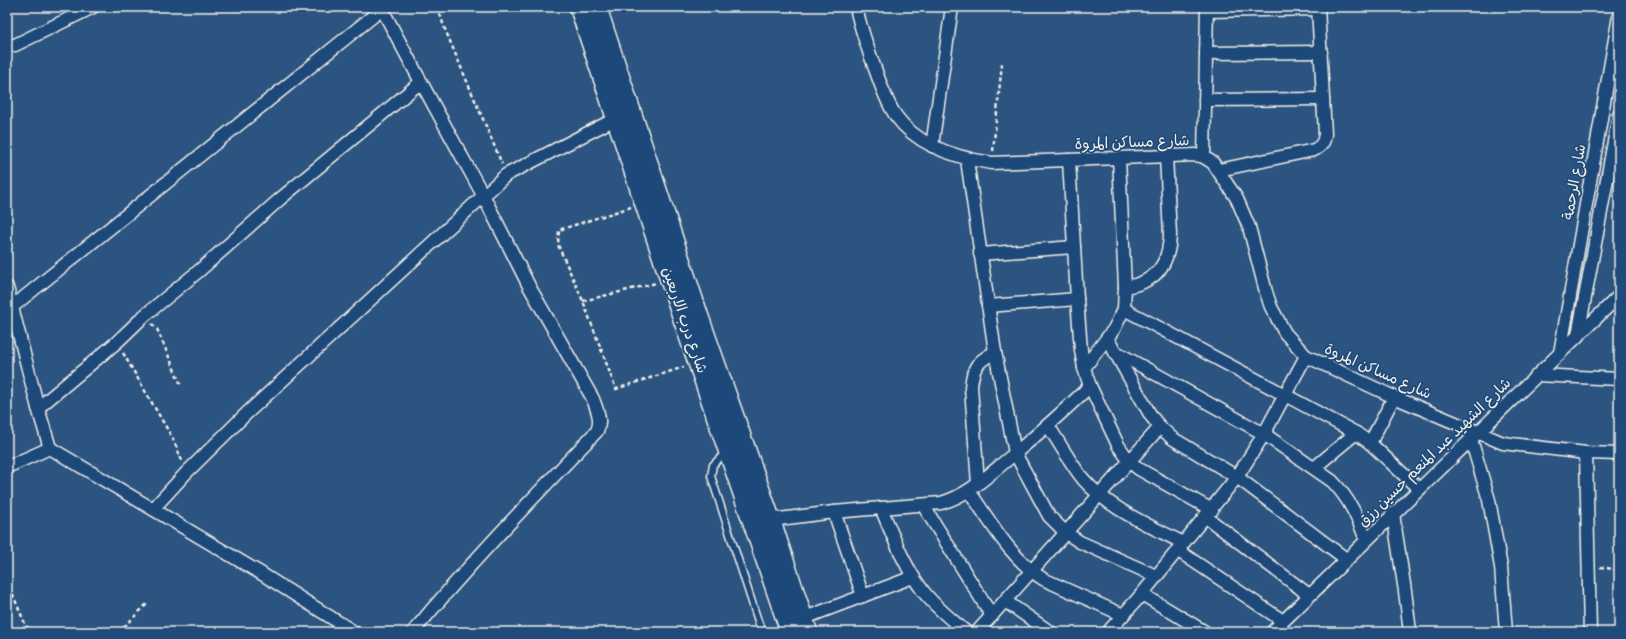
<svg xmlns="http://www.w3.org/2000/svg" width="1626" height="639" font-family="Itim,'Playpen Sans Arabic',sans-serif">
<rect width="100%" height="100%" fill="#2c5481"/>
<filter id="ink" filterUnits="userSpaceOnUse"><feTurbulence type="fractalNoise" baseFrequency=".025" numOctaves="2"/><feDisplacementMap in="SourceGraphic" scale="8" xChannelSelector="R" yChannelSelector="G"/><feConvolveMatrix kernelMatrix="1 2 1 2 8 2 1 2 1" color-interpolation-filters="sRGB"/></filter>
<g filter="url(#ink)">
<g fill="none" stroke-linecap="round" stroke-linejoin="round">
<g stroke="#f4f1e8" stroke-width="9">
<path id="service" d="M726,452l-13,13 -2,11 48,148 5,8"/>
</g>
<g stroke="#f4f1e8" stroke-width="15">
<g id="minor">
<path d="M381,7l40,75 62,113 46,91 64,113c4,11 9,21 4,32 -63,66 -126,131 -184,201"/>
<path d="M856,7c4,20 11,39 18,59 6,16 12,36 22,50 22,31 61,42 96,47l203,-8 9,2 9,6 24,36 12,28 17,65 5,15 14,26 21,23 88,41 109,46 83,10 33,1"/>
<path d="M1207,11l111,-2"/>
<path d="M7,46l8,-1 78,-38"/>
<path d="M1206,53l115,-1"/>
<path d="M1205,100l118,-1"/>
<path d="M932,146l20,-139"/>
<path d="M1204,157l3,-150"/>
<path d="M967,160l28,192 20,101 34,63 17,17 14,9 76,34"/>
<path d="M1069,160l8,139 4,51 3,18 6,18 28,59 12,17 9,7 73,41"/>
<path d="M1219,170l95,-20c8,-4 10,-8 11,-16l-7,-127"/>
<path d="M980,254l94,-7"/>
<path d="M7,287l5,20"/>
<path d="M1125,287c30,-4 44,-22 45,-52l-4,-79"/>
<path d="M988,306l89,-7"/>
<path d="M1124,309l232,124 14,10 49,46"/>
<path d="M1578,335l41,-220"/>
<path d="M1107,338l44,78 9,11 12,11 65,39 109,82"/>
<path d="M1116,352l148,82 68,47c17,17 26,37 34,59"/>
<path d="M1560,353l59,-337"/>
<path d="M1084,368l30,-39 10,-20 1,-22 -6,-129"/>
<path d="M1537,375l82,4"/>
<path d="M38,408l79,-66 27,-26 56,-46 80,-71 141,-117"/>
<path d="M1048,426c12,17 22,37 35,53 26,30 66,46 100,64"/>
<path d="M1471,439l18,61 12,67 5,65"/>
<path d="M1370,443l24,-46"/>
<path d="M1586,453l4,179"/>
<path d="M7,467l43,-19"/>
<path d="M1314,468l42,-35"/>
<path d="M978,484l-7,-97c2,-21 6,-25 24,-35"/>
<path d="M969,491c22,31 41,67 74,88l80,36"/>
<path d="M923,505l69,111"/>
<path d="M881,508c12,28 23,58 42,83 12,16 28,28 43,41"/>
<path d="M153,509l33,-36 61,-60 259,-238 111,-57"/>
<path d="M834,512l29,84"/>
<path d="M1393,514l12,77 5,41"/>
<path d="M1206,517l103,78"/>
<path d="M764,521l70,-9 107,-9c27,-8 44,-25 66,-43 29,-24 56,-48 83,-74"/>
<path d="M1177,550l106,71"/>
<path d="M1142,594l63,38"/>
<path d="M1005,601l45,31"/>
<path d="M802,619l111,-42"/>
<path d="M354,632l-92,-58 -212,-126 -12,-40 -26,-101 370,-298"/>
<path d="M977,632l183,-205"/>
<path d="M1108,632l34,-38 95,-117 27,-43 42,-78"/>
<path d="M1272,632l347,-336"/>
</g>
</g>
<g stroke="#f4f1e8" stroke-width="23">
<g id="trunk">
<path d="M580,7l104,313 107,312"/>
<path d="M596,7l102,309 72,204 37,112"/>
</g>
</g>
<g stroke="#f4f1e8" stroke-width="2.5" stroke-dasharray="4 3" stroke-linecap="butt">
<path d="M438,7l6,20 58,137"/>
<path d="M993,151l9,-88"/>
<path d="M631,207l-72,23 -1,15 25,56 33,88 68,-22"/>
<path d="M583,301l73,-18"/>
<path d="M152,324l5,5 24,56"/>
<path d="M123,353l50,86 9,22"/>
<path d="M1600,567l19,3"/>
<path d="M7,581l19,45 6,6"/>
<path d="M119,632l28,-28"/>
</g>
<use href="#service" stroke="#1f4a7a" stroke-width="6"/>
<use href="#minor" stroke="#1f4a7a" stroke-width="12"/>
<use href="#trunk" stroke="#1f4a7a" stroke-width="20"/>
</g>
</g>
<g text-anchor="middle" stroke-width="3.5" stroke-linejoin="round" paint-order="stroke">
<g font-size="15" fill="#f4f1e8" stroke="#1f4a7a">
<text transform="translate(1132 142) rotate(-2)" y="5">شارع مساكن المروة</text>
<text transform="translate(1574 182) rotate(-80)" y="5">شارع الرحمة</text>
<text transform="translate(685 320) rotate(71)" y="5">شارع درب الاربعين</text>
<text transform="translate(1378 371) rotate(24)" y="5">شارع مساكن المروة</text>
<text transform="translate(1434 452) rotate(-44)" y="5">شارع الشهيد عبد المنعم حسين رزق</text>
</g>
</g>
<rect width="1626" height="639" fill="none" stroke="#1f4a7a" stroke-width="24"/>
<rect x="12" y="12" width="1602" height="615" fill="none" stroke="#f4f1e8" stroke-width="1.5" filter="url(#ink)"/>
</svg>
